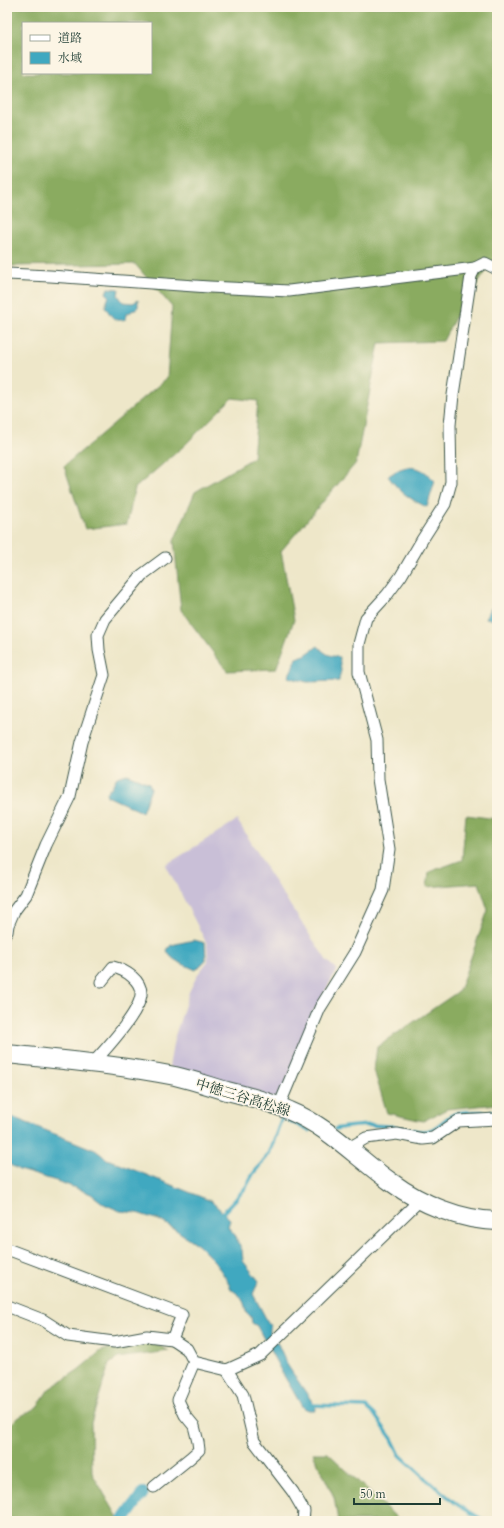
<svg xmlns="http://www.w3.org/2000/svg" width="504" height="1528" font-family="Cardo,'Noto Serif JP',serif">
<rect width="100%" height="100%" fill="#fcf5e5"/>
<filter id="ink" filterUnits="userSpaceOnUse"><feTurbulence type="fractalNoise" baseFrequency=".025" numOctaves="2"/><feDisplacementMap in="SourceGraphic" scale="8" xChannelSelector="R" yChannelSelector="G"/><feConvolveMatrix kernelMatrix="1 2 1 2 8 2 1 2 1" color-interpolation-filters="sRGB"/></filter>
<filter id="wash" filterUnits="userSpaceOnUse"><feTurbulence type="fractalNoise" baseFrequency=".012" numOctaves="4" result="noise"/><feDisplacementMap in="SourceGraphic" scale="16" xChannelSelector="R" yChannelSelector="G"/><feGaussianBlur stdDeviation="0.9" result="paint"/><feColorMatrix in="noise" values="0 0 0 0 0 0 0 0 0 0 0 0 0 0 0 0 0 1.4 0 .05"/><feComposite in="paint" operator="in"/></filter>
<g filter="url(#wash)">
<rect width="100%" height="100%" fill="#eee7c9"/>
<path fill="#c9bfd7" d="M237,820l29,46v3l61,92 10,9 -26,46 -10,32 -19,44 -8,7 -105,-32 5,-28 15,-47 9,-18 10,-13 -1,-17 -41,-79z"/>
<g fill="#8aab60" stroke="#54744a" fill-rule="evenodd">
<path d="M7,7h490v256h-5l-33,47 -16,31 -64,2 -23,120 -75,88 13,69 -18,49 -49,2 -46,-61 -7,-69 21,-49 58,-34 5,-57 -26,-3 -47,47 -50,43 -8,36 -42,5 -21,-63 103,-88 5,-71 -37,-43 -128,2zM23,23h128v50h-128z"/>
<path d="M466,815l31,4v285l-50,5 -24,12 -36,-8 -13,-43 3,-23 82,-56 29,-81 -9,-27 -52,4 2,-15 33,-12z"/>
<path d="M151,1342l18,9 -51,7 -9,6 -18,59 1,50 28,48h-113v-93l9,-9 21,-12 12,-18 29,-19 23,-19 24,-7h13z"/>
<path d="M313,1453h15l72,68h-62l-4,-24z"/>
</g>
<g fill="#40a8c0" stroke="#30727a">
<path d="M108,288l11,1 -1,6 5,7 10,1 5,-3v7l-9,6 -3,1v5c-13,4 -14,-3 -21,-12l4,-11 -3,-3z"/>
<path d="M407,467c15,1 18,4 28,14l-8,26c-16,-7 -29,-16 -39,-31l12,-7z"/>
<path d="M491,608l6,5v8l-11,-3z"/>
<path d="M318,646c7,8 11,10 22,11 -1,6 1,10 1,14 -1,4 -2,6 -2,10l-32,1 -19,-5 4,-8 4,-11 9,-3z"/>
<path d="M127,774l22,9 2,6 -9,23 -35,-16 -1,-4 5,-4 6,-11z"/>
<path d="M194,940l11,3 1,17 -10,10c-10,-5 -26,-9 -29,-20l4,-5z"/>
<path d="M7,1115l88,35 12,9 104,42 19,18 -2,8 7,8 7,15 1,11 16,20 -6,13 17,32v9l8,9 10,22 27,40v4h-6l-6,-2 -23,-39 -23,-43 -5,-3 -1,-6 -5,-5 -2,-9 -4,-7 -9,-7 -4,-9 -12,-18 -17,-17 -22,-15 -17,-10 -22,-7 -17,-2 -16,-7 -13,-10 -31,-12 -41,-12 -12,-7z"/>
</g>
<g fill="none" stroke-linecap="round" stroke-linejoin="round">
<g stroke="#40a8c0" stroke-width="3.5">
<path d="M335,1129c20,-4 40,-5 61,-2 9,1 20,5 30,4 12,-1 19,-15 31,-18 9,-2 30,-1 40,-1"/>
<path d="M221,1215l14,-15 11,-13 7,-13 16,-20 13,-37 27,14"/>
<path d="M310,1405l56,2 8,7 18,25 8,16 26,24 32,26 27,16"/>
</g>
<path stroke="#40a8c0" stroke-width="12" d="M123,1521l20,-28"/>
</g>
</g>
<g filter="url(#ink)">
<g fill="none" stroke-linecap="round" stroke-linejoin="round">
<g stroke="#3e564a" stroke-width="13">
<g id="minor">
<path d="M7,274l43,2 159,11 80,4 186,-23"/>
<path d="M7,932l1,-7 6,-14 12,-16 20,-50 24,-49 12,-54 22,-67 -5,-25 -1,-15 7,-16 37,-44 23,-17"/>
<path d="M93,1063c13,-14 46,-50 48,-68 1,-15 -16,-25 -28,-28l-12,15"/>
<path d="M279,1106l41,-98 35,-56 28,-62 6,-41 -11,-70 -1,-39 -18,-68v-28l7,-26 21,-23 14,-19 21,-36 23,-36 6,-22 -1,-57 3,-30 18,-119 4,-8 10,-5 12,6"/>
<path d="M349,1148l17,-10 31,-4 26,5 10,-1 25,-17 39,-2"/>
<path d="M7,1249l175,66 -10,24 15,10 7,13 33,8 33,-15 160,-155"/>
<path d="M7,1306l36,14 25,16 46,6 33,-6 25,3"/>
<path d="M227,1370l16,25 11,46 39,51 11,19 -1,10"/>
<path d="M154,1487l36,-29 9,-8 -1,-8 -4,-16 -9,-11 -7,-15 16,-38"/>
</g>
</g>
<g stroke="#3e564a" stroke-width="20">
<path id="primary" d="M7,1054c56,6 112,11 168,22 17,4 35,10 52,15 21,5 43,11 63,20 39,16 67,47 101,71 30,22 69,38 106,39"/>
</g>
<use href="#minor" stroke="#fff" stroke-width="11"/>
<use href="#primary" stroke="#fff" stroke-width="18"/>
</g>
</g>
<g text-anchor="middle" stroke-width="3" stroke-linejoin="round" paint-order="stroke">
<g font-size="14" fill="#1f3d34" stroke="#fcf5e5">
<text transform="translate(243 1097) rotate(17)" y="5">中徳三谷高松線</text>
</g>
</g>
<rect width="504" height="1528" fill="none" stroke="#fcf5e5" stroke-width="24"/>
<rect x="22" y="22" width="130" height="52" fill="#fcf5e5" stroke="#a4ab9e"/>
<rect x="30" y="35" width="20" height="6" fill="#ffffff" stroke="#a4ab9e"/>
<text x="58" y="42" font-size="12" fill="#1f3d34">道路</text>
<rect x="30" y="52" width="20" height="12" fill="#40a8c0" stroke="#a4ab9e"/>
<text x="58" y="62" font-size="12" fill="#1f3d34">水域</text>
<path d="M354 1498v6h86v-6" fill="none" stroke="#1f3d34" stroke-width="2"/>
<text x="360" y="1498" font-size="12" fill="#1f3d34" stroke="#fcf5e5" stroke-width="3" paint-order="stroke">50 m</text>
</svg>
